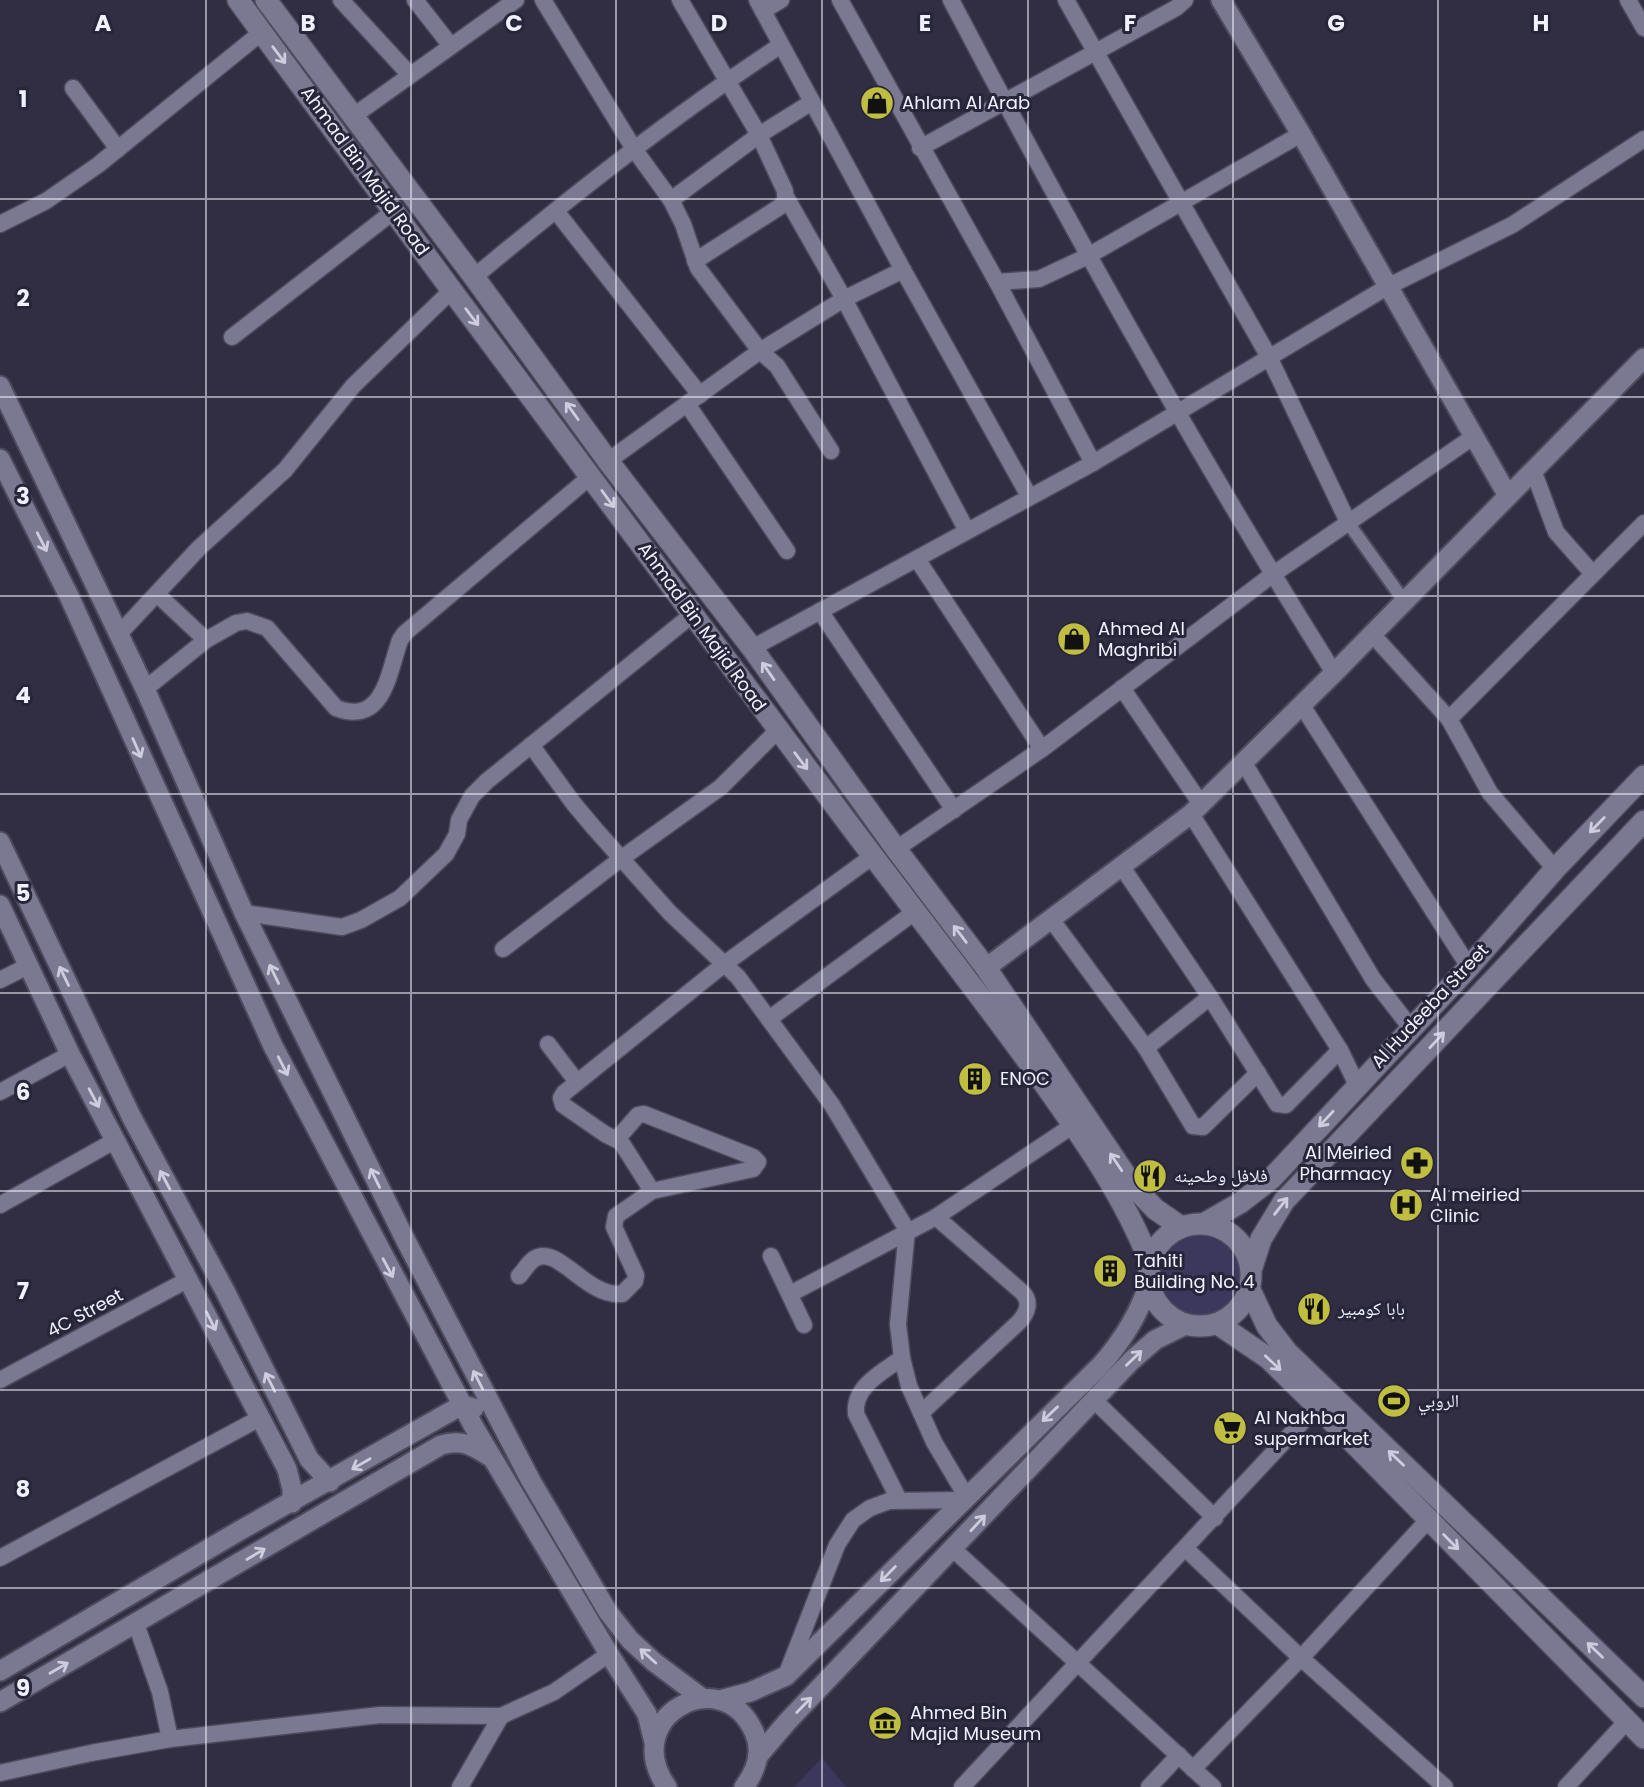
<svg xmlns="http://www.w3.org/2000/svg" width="1644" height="1787" font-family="Poppins,'Noto Naskh Arabic',sans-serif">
<rect width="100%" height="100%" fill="#312e44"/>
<g fill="#3c375c">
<circle cx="1200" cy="1275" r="39"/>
<path d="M822,1758l24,29h-52z"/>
</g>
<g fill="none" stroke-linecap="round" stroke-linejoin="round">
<g stroke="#4d4a5d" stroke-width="16">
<path id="pedestrian" d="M1349,524l55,77"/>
</g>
<g stroke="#4d4a5d" stroke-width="19">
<g id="minor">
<path d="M341,0l69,75"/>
<path d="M415,0l36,46"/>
<path d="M543,0l91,149 37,51 12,24 15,44 62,83 17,15 54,85"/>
<path d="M680,0l79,135 26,56v10l-4,5 -86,55"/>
<path d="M757,0l146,270 126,226"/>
<path d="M840,0l157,282 96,181"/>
<path d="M951,0c120,229 246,454 383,673"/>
<path d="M1066,0l203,357 80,167"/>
<path d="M1628,0l16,28"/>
<path d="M763,11l18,-11"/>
<path d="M73,88l45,61"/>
<path d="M352,117l164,-117"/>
<path d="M920,148l256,-140 9,-8"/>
<path d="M786,197l58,102 123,232"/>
<path d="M671,200l88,-65 53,-33"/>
<path d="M556,211l144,184"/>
<path d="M0,224l46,-23 52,-36 164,-133"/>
<path d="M474,277c99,-82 200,-162 307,-232"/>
<path d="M997,282l42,-3 49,-23 213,-122"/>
<path d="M232,337l162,-126"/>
<path d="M687,404l100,147"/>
<path d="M608,461l152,-110 84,-52 59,-29"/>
<path d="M1533,470l23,62 37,42"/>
<path d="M917,559l125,190"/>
<path d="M157,594l49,46"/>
<path d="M820,611l134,199"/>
<path d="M119,634l80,-86 86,-78 68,-84 99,-96"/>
<path d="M1372,634l77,85 41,74 65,76"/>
<path d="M752,648l341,-185 294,-176 125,-62 132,-86"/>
<path d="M1122,688l79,116"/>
<path d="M145,689l61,-49 30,-17 11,-2 20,7 69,80c48,18 52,-34 64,-68l5,-7 186,-157"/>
<path d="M1301,704l168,263"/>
<path d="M1449,719l195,-196"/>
<path d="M531,745l43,59 21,25 75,84 68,64 94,128 75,125 -9,94 4,34 7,28 25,56 32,54"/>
<path d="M1244,763l129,216 38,49"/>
<path d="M1191,814l149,236 17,35"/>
<path d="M896,849l146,-100 230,-174 201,-138"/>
<path d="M1122,867l88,130 67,107 9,1 54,-55"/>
<path d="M244,913l98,14 19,-7 39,-22 46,-44 11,-20 2,-14 13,-24 15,-15 206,-167"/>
<path d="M1051,919l95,129 47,78 10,1 55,-54"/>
<path d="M503,949l119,-91 99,-71 57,-57"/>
<path d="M0,980l28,-14"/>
<path d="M769,1019l147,-108"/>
<path d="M548,1044l29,38"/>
<path d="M1146,1048l64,-51"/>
<path d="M0,1092l70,-38"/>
<path d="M652,1191l-31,-49 -16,-8 -42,-29 -2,-7 3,-5 159,-128 150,-109"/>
<path d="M0,1205l116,-65"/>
<path d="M771,1256l33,69"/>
<path d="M519,1276c5,-5 9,-13 15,-17 24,-16 51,38 88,35l13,-13 1,-6 -22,-48 2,-11 36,-25 101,-22 5,-7 -5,-5 -109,-43 -6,1 -21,24"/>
<path d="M790,1294l146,-77 136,-91"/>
<path d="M0,1380l189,-101"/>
<path d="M1094,1400l121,118"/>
<path d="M921,1413l98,-91c8,-9 13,-20 3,-30l-86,-75"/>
<path d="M899,1500l-43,-86c-3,-28 27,-42 46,-56"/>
<path d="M953,1549l260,238"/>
<path d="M1186,1549l115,109 144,129"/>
<path d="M0,1558l260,-140"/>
<path d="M136,1624l24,68 10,47"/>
<path d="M787,1673l50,-128 16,-25 17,-12 19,-7 73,-1"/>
<path d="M1193,1769l108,-111 128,-139"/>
<path d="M0,1773l91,-20 79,-14 210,-24 121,1 53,-24 55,-38"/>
<path d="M460,1787l41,-71"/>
<path d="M962,1787l355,-381"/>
<path d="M1149,1787l30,-32"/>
<path d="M1566,1787l61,-66"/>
</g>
</g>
<g stroke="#4d4a5d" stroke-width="23">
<g id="tertiary">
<path d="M1221,0l80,134 207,362"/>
<path d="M0,386l145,303 99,224 161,326 126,242 77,131 22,28 24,22 48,36"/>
<path d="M0,459l69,137 204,450 201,381 135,227 38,60 7,28"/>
<path d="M0,842l132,276 93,173 84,168 21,23"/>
<path d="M0,905l70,149 217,415 5,20v14"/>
<path d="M986,968l205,-154 143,-141 310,-315"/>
<path d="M0,1671l239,-140 223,-126 12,3"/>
<path d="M720,1700l30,-8 36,-16 315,-311c22,-25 38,-50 48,-82"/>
<path d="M0,1702l441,-257c20,-6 31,0 48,11"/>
<path d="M758,1756l29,-34 344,-361 24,-21 30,-15"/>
<path d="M667,1787c-49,-70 55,-127 87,-55 9,19 2,39 -10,55"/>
</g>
</g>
<g stroke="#4d4a5d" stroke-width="24">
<g id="secondary">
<path d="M238,0c201,274 403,547 607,819 64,85 130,169 193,256 42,59 86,120 112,188"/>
<path d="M266,0l208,277 134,184 144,187 144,201 90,119 147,218 22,23 26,18"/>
<path d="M1205,1223l35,-20 31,-24 198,-212 86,-98 89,-93"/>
<circle cx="1200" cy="1275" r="51"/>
<path d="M1252,1267l9,-28 23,-38 360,-380"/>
<path d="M1250,1290l17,36 20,26 357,345"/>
<path d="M1218,1324l50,34 49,48 327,332"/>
</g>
</g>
<use href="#pedestrian" stroke="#7b7992" stroke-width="12"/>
<use href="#minor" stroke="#7b7992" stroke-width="16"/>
<use href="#tertiary" stroke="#7b7992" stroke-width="19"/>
<use href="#secondary" stroke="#7b7992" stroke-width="21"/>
</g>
<defs><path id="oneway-shaft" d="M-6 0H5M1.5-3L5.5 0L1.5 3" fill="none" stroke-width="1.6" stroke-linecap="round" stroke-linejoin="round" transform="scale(1.75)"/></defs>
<g stroke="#ceccde">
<use href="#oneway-shaft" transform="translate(279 55) rotate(53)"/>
<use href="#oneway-shaft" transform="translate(472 317) rotate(53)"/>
<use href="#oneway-shaft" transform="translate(572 411) rotate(-126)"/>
<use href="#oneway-shaft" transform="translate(608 499) rotate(54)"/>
<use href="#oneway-shaft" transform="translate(42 542) rotate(63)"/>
<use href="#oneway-shaft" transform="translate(768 671) rotate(-125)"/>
<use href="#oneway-shaft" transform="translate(137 748) rotate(66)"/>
<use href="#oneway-shaft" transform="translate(801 761) rotate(53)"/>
<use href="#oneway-shaft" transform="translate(1597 825) rotate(134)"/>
<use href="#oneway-shaft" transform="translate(960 934) rotate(-127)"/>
<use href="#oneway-shaft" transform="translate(274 974) rotate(-116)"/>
<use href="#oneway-shaft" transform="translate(64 976) rotate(-116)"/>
<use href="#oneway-shaft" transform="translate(1437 1040) rotate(-47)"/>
<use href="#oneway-shaft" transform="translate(283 1066) rotate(63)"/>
<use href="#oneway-shaft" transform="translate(94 1098) rotate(62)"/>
<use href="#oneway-shaft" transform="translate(1326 1119) rotate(133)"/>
<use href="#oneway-shaft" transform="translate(1116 1162) rotate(-124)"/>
<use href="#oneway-shaft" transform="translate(375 1178) rotate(-116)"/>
<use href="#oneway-shaft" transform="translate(165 1180) rotate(-118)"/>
<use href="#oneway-shaft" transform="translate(1281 1206) rotate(-52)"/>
<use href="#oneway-shaft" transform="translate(388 1268) rotate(62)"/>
<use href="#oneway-shaft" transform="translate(211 1321) rotate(63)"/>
<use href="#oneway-shaft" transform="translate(1134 1358) rotate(-44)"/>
<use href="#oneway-shaft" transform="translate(1273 1363) rotate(43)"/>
<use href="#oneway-shaft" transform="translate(478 1380) rotate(-117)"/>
<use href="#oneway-shaft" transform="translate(270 1382) rotate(-117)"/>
<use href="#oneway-shaft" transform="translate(1050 1414) rotate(136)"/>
<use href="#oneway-shaft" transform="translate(1396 1458) rotate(-136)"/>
<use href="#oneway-shaft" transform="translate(361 1464) rotate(150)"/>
<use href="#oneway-shaft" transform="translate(978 1523) rotate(-47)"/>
<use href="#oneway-shaft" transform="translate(1451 1542) rotate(45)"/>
<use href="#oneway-shaft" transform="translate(256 1554) rotate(-31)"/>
<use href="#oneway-shaft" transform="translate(888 1574) rotate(135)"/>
<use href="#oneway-shaft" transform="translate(1595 1650) rotate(-136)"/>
<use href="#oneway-shaft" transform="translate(648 1656) rotate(-138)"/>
<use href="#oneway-shaft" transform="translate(59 1668) rotate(-30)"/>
<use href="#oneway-shaft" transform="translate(804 1705) rotate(-46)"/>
</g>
<path fill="none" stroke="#f1f0fe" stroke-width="2" stroke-opacity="0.55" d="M206,0v1787M411,0v1787M616,0v1787M822,0v1787M1028,0v1787M1233,0v1787M1438,0v1787M0,199h1644M0,397h1644M0,596h1644M0,794h1644M0,993h1644M0,1191h1644M0,1390h1644M0,1588h1644"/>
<defs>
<g id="shop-disc" transform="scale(1.75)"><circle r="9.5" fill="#bfbe41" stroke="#272539"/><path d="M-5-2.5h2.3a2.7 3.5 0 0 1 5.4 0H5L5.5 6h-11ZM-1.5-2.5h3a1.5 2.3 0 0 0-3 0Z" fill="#111"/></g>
<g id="building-disc" transform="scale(1.75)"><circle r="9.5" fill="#bfbe41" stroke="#272539"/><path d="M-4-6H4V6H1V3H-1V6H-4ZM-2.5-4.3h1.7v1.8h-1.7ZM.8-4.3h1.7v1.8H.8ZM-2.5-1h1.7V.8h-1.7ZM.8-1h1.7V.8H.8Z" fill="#111"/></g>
<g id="pharmacy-disc" transform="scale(1.75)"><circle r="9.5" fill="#bfbe41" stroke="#272539"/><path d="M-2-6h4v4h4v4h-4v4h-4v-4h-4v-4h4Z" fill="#111"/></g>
<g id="restaurant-disc" transform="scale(1.75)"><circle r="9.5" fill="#bfbe41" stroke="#272539"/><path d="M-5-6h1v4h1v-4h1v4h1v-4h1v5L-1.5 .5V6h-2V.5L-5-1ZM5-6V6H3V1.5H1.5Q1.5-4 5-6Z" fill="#111"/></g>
<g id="hospital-disc" transform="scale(1.75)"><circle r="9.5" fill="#bfbe41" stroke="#272539"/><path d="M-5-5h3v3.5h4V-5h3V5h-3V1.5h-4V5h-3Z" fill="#111"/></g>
<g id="stadium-disc" transform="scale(1.75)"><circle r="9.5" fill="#bfbe41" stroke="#272539"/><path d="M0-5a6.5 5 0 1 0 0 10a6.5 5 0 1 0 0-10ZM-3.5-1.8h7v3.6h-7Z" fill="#111"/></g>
<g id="supermarket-disc" transform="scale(1.75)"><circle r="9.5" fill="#bfbe41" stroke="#272539"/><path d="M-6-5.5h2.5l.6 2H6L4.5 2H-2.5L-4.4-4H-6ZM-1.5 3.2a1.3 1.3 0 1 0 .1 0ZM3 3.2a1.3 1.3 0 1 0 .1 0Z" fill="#111"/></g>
<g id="museum-disc" transform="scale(1.75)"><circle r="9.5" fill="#bfbe41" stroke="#272539"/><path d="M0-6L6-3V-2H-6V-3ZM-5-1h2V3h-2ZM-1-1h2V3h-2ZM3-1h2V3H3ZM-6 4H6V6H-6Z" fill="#111"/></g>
</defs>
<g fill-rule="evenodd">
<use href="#shop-disc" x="877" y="103"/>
<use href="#shop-disc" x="1074" y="639"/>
<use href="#building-disc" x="975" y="1079"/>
<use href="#pharmacy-disc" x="1417" y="1163"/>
<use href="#restaurant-disc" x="1150" y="1176"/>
<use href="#hospital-disc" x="1406" y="1205"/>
<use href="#building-disc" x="1110" y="1271"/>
<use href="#restaurant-disc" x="1314" y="1309"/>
<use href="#stadium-disc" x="1394" y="1401"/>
<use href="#supermarket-disc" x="1230" y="1428"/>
<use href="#museum-disc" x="885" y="1723"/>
</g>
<g text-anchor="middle" stroke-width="6" stroke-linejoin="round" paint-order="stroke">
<g font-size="18" fill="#f1f0fe" stroke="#272539" text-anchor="start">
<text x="902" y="109">Ahlam Al Arab</text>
<text x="1098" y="635">Ahmed Al<tspan x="1098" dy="21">Maghribi</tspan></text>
<text x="1000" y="1085">ENOC</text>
<text x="1392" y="1159" text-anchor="end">Al Meiried<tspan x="1392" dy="21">Pharmacy</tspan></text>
<text x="1174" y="1182">فلافل وطحينه</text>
<text x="1430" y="1201">Al meiried<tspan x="1430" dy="21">Clinic</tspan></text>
<text x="1134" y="1267">Tahiti<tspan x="1134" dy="21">Building No. 4</tspan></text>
<text x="1338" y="1315">بابا كومبير</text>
<text x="1418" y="1407">الروبي</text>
<text x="1254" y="1424">Al Nakhba<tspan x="1254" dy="21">supermarket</tspan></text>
<text x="910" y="1719">Ahmed Bin<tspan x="910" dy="21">Majid Museum</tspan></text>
</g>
<g font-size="18" fill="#f1f0fe" stroke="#272539">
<text transform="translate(365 171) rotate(54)" y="6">Ahmad Bin Majid Road</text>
<text transform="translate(702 627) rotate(54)" y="6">Ahmad Bin Majid Road</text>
<text transform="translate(1430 1006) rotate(-47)" y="6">Al Hudeeba Street</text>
<text transform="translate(85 1313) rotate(-28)" y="6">4C Street</text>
</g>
</g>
<g font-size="23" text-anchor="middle" font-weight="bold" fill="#f1f0fe" stroke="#272539" stroke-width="6" stroke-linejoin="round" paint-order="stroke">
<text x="103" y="31">A</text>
<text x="308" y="31">B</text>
<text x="514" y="31">C</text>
<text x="719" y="31">D</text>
<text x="925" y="31">E</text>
<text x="1130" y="31">F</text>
<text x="1336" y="31">G</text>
<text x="1541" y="31">H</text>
<text x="23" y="107">1</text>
<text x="23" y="306">2</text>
<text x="23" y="504">3</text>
<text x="23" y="703">4</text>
<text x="23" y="901">5</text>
<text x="23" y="1100">6</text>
<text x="23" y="1299">7</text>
<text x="23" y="1497">8</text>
<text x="23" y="1696">9</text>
</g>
</svg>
